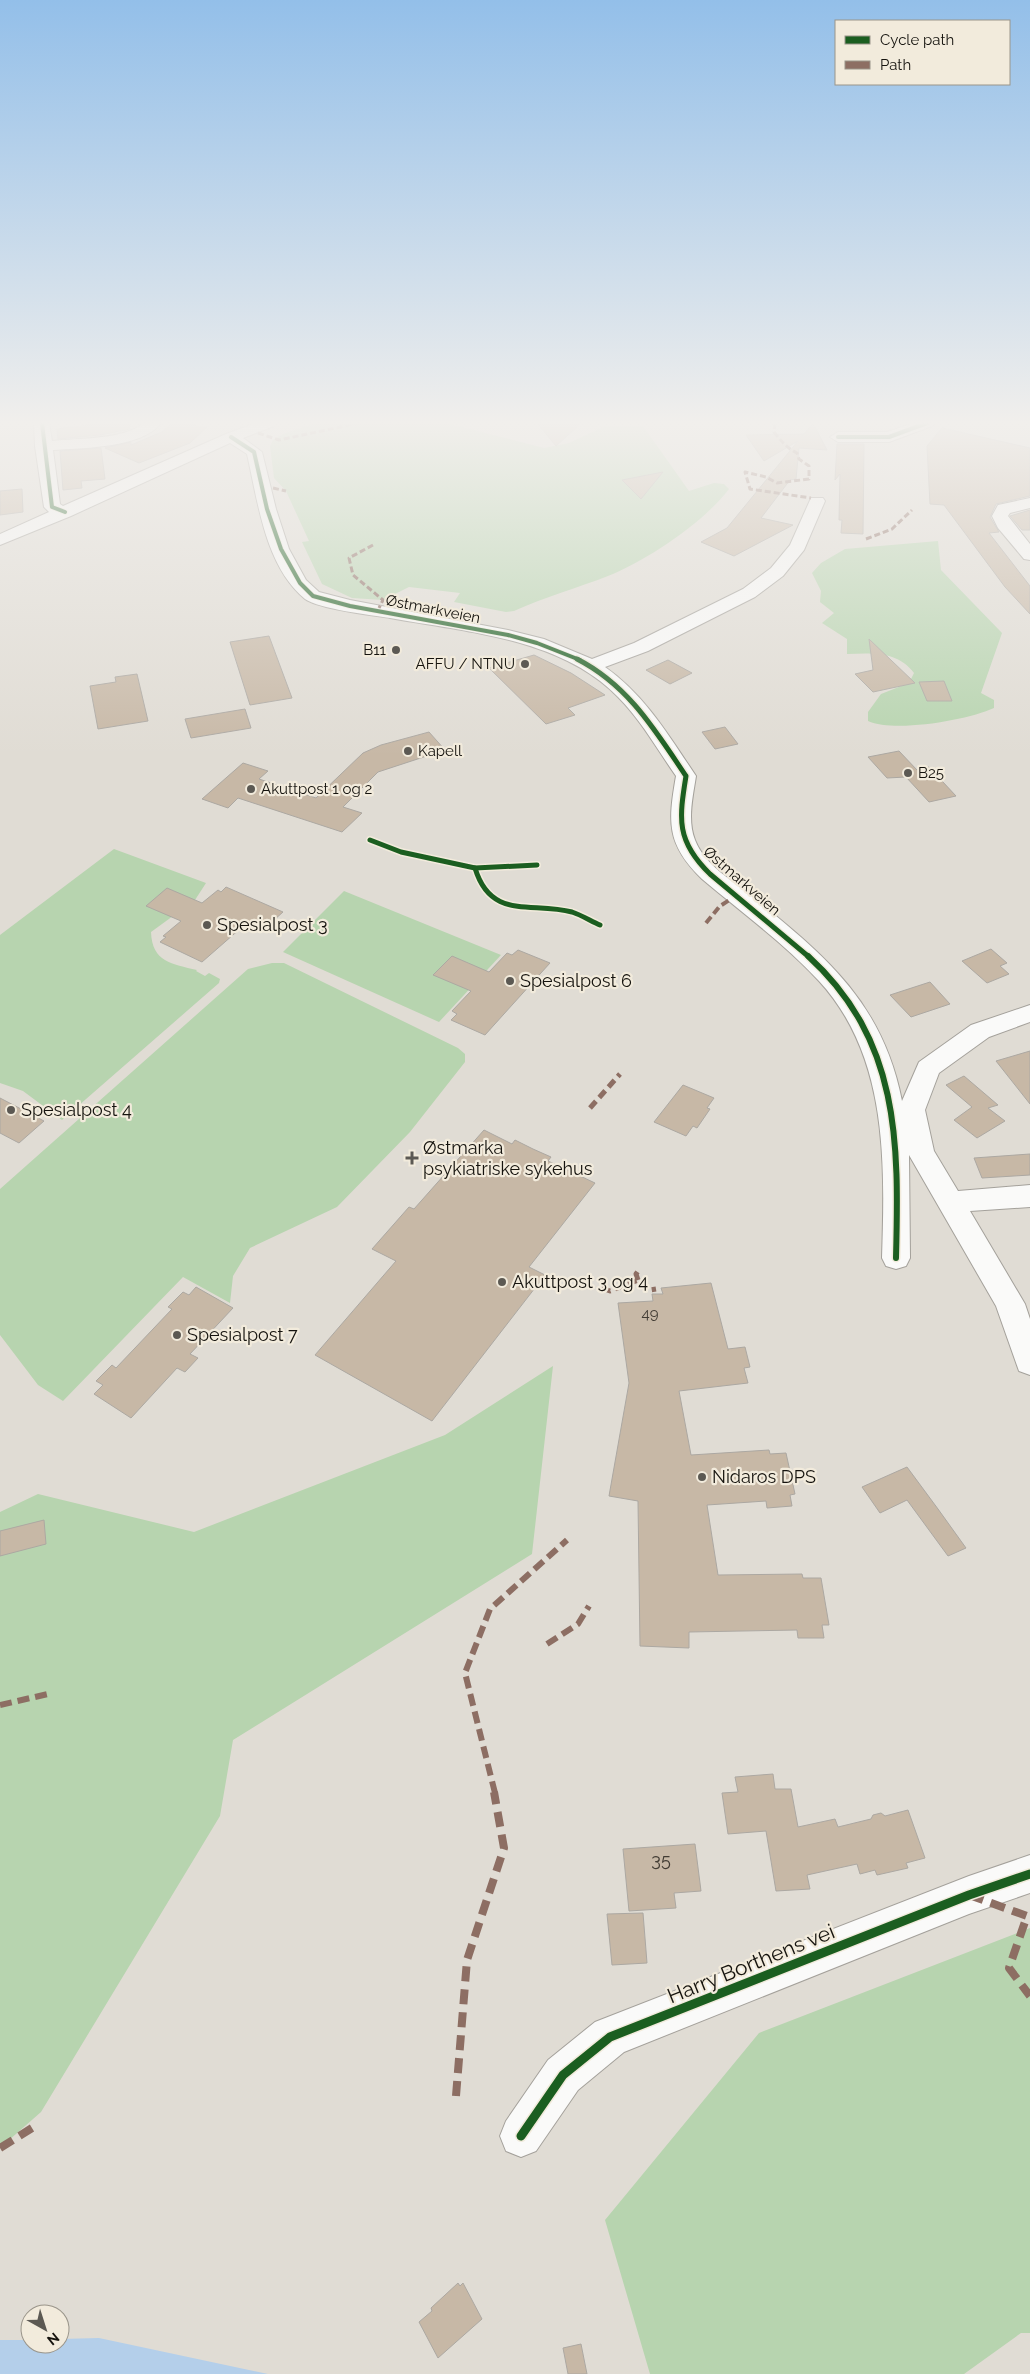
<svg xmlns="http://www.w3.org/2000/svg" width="1030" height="2374" font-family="Raleway,sans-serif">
<rect width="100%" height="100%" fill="#e0dcd4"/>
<g fill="#b7d4af">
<path d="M315,423h131l98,25 25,-5 34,-16 40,-1 46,65 25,-8 10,1 5,5c-26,34 -81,71 -121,87 -31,12 -63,21 -94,35l-8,1 -52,-10 6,-9 -51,-6 -26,13 -31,-2 -30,-14 -20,-42 7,-1 -23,-50 -12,-13 -4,-32 3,-6 10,-6z"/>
<path d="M938,541l3,29 61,63 -21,60 13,7v8c-26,12 -99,25 -126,13v-9l13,-18 28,-11 5,-10c-16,-22 -42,-20 -67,-19v-15l-25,-16 12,-10 -14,-11 1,-11 -9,-18 9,-10 24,-14z"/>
<path d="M114,849l92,34 -11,17 -44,32c1,30 21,32 46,38l-1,1 9,5 4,-3 11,6 -1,4 -157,137 -39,-29 -23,-8v-148z"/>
<path d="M344,891l157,64 -62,67 -156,-70z"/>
<path d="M272,963h12l174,85 7,6v8l-55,70 -73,75 -87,41 -17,28 -3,27 -47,-26 -120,124 -25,-16 -38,-50v-146l248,-220z"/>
<path d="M553,1366l-21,188 -299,186 -13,76 -179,296 -41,36v-636l38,-18 156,38 251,-97z"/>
<path d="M1030,1928v405h-9l-57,41h-314l-45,-154 154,-187z"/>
</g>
<path fill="#b4cfea" d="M99,2338l169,36h-268v-34h30v4h30v-5z"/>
<g fill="#c7b8a6" stroke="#aca8a2">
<path d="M105,423h25v6l-30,6 -42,4 -1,-10z"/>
<path d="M172,423l35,4 -17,16 -51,20 -34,-15 26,-6v3l31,-13z"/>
<path d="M537,423h44l-25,23z"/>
<path d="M813,423l14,27 -28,-2 -3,31 -6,1 -29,38 32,7 -59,31 -33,-14 26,-14 71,-87 -34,20 -18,-26 58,-1z"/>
<path d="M942,428l88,20v48l-34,8 -6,13 9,15 -10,1 41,53v28l-25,-27 -61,-82 -14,-1 -3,-58z"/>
<path d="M837,444h27l-1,90 -22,-1 1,-13h-3l1,-46 -5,6z"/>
<path d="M101,448l4,31 -24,2 1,7 -19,2 -3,-39z"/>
<path d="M663,472l-22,27 -19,-19z"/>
<path d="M22,489l1,23 -23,3v-24z"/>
<path d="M1030,510v20h-8l-12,-14z"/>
<path d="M269,636l23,62 -42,7 -20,-63z"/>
<path d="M869,639l46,44 -42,9 -18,-18 18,-4z"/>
<path d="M534,655l37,18 34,22 -37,13 7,7 -29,9 -57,-56z"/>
<path d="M668,660l24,13 -22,11 -24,-14z"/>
<path d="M137,674l11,47 -50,8 -8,-43 26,-4 -1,-5z"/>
<path d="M944,681l8,20h-25l-8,-19z"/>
<path d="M245,709l6,19 -60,10 -6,-19z"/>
<path d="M725,727l13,17 -23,5 -13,-17z"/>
<path d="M429,732l16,18 -67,22 -35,35 19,6 -20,19 -104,-34 -10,10 -26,-9 41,-36 25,8 -9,8 57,19 47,-45 18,-8z"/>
<path d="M899,751l18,19 12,-3 27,29 -27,6 -23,-25 -19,1 -19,-21z"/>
<path d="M226,887l57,25 -18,16 -16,-7 -47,41 -42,-20 6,-5 -3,-1 18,-15 -35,-15 21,-18 35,15 16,-13 3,2z"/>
<path d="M991,949l16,14 -7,3 9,8 -22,9 -25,-22z"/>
<path d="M518,950l32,13 -65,72 -34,-15 6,-6 -5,-3 19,-20 -38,-16 19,-19 37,16 18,-19 5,2z"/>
<path d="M930,982l20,22 -39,13 -21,-22z"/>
<path d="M1030,1051v53l-34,-43z"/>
<path d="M964,1076l34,29 -10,3 17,13 -28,17 -23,-18 18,-13 -26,-22z"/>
<path d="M683,1085l31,13 -7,10 3,1 -13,19 -4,-2 -7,10 -32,-14z"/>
<path d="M0,1098l44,23 -25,22 -19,-10z"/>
<path d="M484,1130l28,14 3,-4 18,9 18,8 -3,4 47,22 -66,84 16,8 -113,146 -117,-66 81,-94 -24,-12 37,-42 5,2z"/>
<path d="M1030,1154v21l-48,3 -8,-20z"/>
<path d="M711,1283l17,66 17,-2 5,20 -6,1 4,15 -69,8 12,64 78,-5 1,4 16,-1 9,41 -5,1 2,11 -25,2 -1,-7 -59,4 11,70 84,-1 1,4h18l8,47h-7l2,13h-26l-1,-8 -108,2v16l-49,-2 -2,-145 -29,-5 20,-113 -11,-80 35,-2 -1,-7h11l-2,-6z"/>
<path d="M196,1287l37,21 -43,46 8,4 -13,14 -8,-4 -46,50 -37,-24 9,-9 -7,-4 16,-16 4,3 56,-59 -4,-2 15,-15 6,3z"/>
<path d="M907,1467l31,42 28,39 -18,8 -41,-56 -27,13 -18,-26z"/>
<path d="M44,1520l2,24 -46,12v-25z"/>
<path d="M773,1774l2,15h16l7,38 37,-8 3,8 33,-8 2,-4 8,-2 4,3 23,-6 17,48 -19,5 2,5 -31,7 -2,-5 -15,4 -3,-10 -50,11 3,14 -34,2 -10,-60 -38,3 -6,-41 16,-1 -3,-15z"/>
<path d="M695,1844l6,47 -27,2 2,15 -47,3 -6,-62z"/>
<path d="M643,1913l4,50 -35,2 -5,-51z"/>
<path d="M458,2283l2,3 3,-3 19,36 -44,39 -19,-36 13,-11 -1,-3z"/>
<path d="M581,2344l6,30h-19l-5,-26z"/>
</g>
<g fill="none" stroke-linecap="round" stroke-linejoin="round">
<g stroke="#a4a19b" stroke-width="2">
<g id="minor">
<path d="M34,423h15l3,18c26,-3 72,-1 92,-18h17c-18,25 -80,25 -108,27l7,54 3,2 163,-72 30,-11h20l-2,3 -31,12 19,14 14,57 13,40 17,31 13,12 31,8 158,30 36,9 48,20 42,-16 109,-54 28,-21 19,-23 21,-47h12l2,3 -21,49 -21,26 -28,21 -107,54 -43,16c40,28 64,69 91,109 -3,20 -9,44 -1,64 10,26 39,41 59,58 73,59 129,106 148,203l17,-39 52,-37 59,-20v17l-41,15 -50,36 -14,37 9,41 24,40 72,-6v22l-60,4 55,93 5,15v56l-11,-4 -23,-65 -87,-151 1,103 -4,8 -10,3 -10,-3 -4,-8c3,-96 6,-202 -63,-277 -35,-38 -78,-69 -117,-102 -36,-35 -34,-57 -26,-103 -19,-27 -35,-56 -58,-79 -57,-59 -152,-65 -228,-79 -19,-3 -71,-9 -85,-19 -40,-33 -47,-97 -58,-145l-17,-11 -159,73 -71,29v-11l49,-22 -5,-5 -9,-61z"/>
<path d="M914,423h21l-3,3 -43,16h-51l-8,-5 8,-5h49z"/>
<path d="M1030,498v10l-20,5 -2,3 22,28v16l-6,-1 -26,-31 -6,-12 6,-11z"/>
<path d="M1030,1855v38l-61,21 -345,138 -46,38 -42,61 -15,6 -15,-6 -6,-15 6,-15 42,-61 47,-38 374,-146z"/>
</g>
</g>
<use href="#minor" fill="#fafaf9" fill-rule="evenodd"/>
<g stroke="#8d6e63" stroke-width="3" stroke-dasharray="6 3" stroke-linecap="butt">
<path d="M775,423l-1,9c7,9 13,16 23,21l2,6 10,7v13l-32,4 -11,-6 -21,-5 5,17 61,9"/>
<path d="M258,433l21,7 80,-17"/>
<path d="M273,488l13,3"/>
<path d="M866,539l26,-10 20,-19"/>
<path d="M373,545l-24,13 4,17 30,25 -4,8"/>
</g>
<path stroke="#8d6e63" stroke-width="4" stroke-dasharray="8 4" stroke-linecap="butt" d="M706,923l14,-17 11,-7"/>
<g stroke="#8d6e63" stroke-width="5" stroke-dasharray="9 5" stroke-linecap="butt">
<path d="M590,1108l30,-34"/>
<path d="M638,1280l-2,-6 4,-6"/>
<path d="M602,1288l8,3 28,-11 12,10 6,-1"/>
</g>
<g stroke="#8d6e63" stroke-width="6" stroke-dasharray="12 6" stroke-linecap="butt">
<path d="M547,1644l31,-20 11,-18"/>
<path d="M0,1705l48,-11"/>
<path d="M495,1793l-30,-120 25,-64 77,-69"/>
</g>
<g stroke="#8d6e63" stroke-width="8" stroke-dasharray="15 8" stroke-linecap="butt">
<path d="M969,1895l58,21 -18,52 21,28"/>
<path d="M456,2096l11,-136 37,-112 -10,-56"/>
<path d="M0,2148l32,-20"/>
</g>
<g stroke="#f2ebdc" stroke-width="5.5">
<g id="cycleway-far3">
<path d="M42,423l10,84 13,5"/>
<path d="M231,437l23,15 13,57 14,40 19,34 13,13 37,10 158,29 29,8 43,17"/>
<path d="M838,437h51l38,-14"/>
</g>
</g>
<g stroke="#f2ebdc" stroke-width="8">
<g id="cycleway-far2">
<path d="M577,659c51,26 78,71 109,117 -7,43 -10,65 24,98l99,83"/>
<path d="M370,840l31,12 74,16 62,-3"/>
<path d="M475,868c16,53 57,33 97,44 9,3 19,9 28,13"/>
</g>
</g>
<g stroke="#f2ebdc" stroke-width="9">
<path id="cycleway-far1" d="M808,956c92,84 91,186 88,302"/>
</g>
<g stroke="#f2ebdc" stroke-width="12">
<path id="cycleway" d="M521,2136l42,-61 47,-38 359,-142 61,-21"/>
</g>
<use href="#cycleway-far3" stroke="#1b5e20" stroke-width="4"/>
<use href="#cycleway-far2" stroke="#1b5e20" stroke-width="5"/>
<use href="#cycleway-far1" stroke="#1b5e20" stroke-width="6"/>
<use href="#cycleway" stroke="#1b5e20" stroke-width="9"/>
</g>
<linearGradient id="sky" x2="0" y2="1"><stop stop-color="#93bfe9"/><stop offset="0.56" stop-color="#f1efec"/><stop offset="1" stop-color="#f1efec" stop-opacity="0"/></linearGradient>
<rect width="1030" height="755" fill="url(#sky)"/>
<g fill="#5c5953" stroke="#f2ebdc" stroke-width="2">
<circle cx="396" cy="650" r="5"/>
<circle cx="525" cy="664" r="5"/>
<circle cx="408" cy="751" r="5"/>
<circle cx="908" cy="773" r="5"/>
<circle cx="251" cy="789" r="5"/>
<circle cx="207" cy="925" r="5"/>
<circle cx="510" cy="981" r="5"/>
<circle cx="11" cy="1110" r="5"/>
<path d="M409.5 1150.5h5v5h5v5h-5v5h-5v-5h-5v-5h5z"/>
<circle cx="502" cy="1282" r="5"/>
<circle cx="177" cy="1335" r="5"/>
<circle cx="702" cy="1477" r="5"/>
</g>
<g text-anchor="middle" stroke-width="4.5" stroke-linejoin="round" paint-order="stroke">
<g font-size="15" fill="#15130e" stroke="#f2ebdc">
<text transform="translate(433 609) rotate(11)" y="5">Østmarkveien</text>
<text transform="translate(742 881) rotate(41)" y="5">Østmarkveien</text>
</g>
<g font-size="15" fill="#15130e" stroke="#f2ebdc" text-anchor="start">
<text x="386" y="655" text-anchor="end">B11</text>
<text x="515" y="669" text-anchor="end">AFFU / NTNU</text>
<text x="418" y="756">Kapell</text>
<text x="918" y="778">B25</text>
<text x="261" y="794">Akuttpost 1 og 2</text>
</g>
<g font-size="15" fill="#423c34">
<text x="650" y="1319">49</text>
</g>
<g font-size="18" fill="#15130e" stroke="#f2ebdc" text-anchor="start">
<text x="217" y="931">Spesialpost 3</text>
<text x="520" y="987">Spesialpost 6</text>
<text x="21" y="1116">Spesialpost 4</text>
<text x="423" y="1154">Østmarka<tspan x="423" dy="21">psykiatriske sykehus</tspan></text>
<text x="512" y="1288">Akuttpost 3 og 4</text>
<text x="187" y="1341">Spesialpost 7</text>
<text x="712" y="1483">Nidaros DPS</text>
</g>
<g font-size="18" fill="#423c34">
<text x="661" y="1866">35</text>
</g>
<g font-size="21" fill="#15130e" stroke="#f2ebdc">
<text transform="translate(751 1964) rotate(-22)" y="7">Harry Borthens vei</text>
</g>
</g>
<rect x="835" y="20" width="175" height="65" fill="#f2ebdc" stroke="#9a958a"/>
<rect x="845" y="36" width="25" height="8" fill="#1b5e20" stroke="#9a958a"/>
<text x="880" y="45" font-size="15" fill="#15130e">Cycle path</text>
<rect x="845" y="61" width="25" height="8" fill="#8d6e63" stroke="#9a958a"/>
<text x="880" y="70" font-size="15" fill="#15130e">Path</text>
<g transform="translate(45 2329) rotate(141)"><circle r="24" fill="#f2ebdc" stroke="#9a958a"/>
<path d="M0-4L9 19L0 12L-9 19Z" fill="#5c5953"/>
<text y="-8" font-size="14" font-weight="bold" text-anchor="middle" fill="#15130e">N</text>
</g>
</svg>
